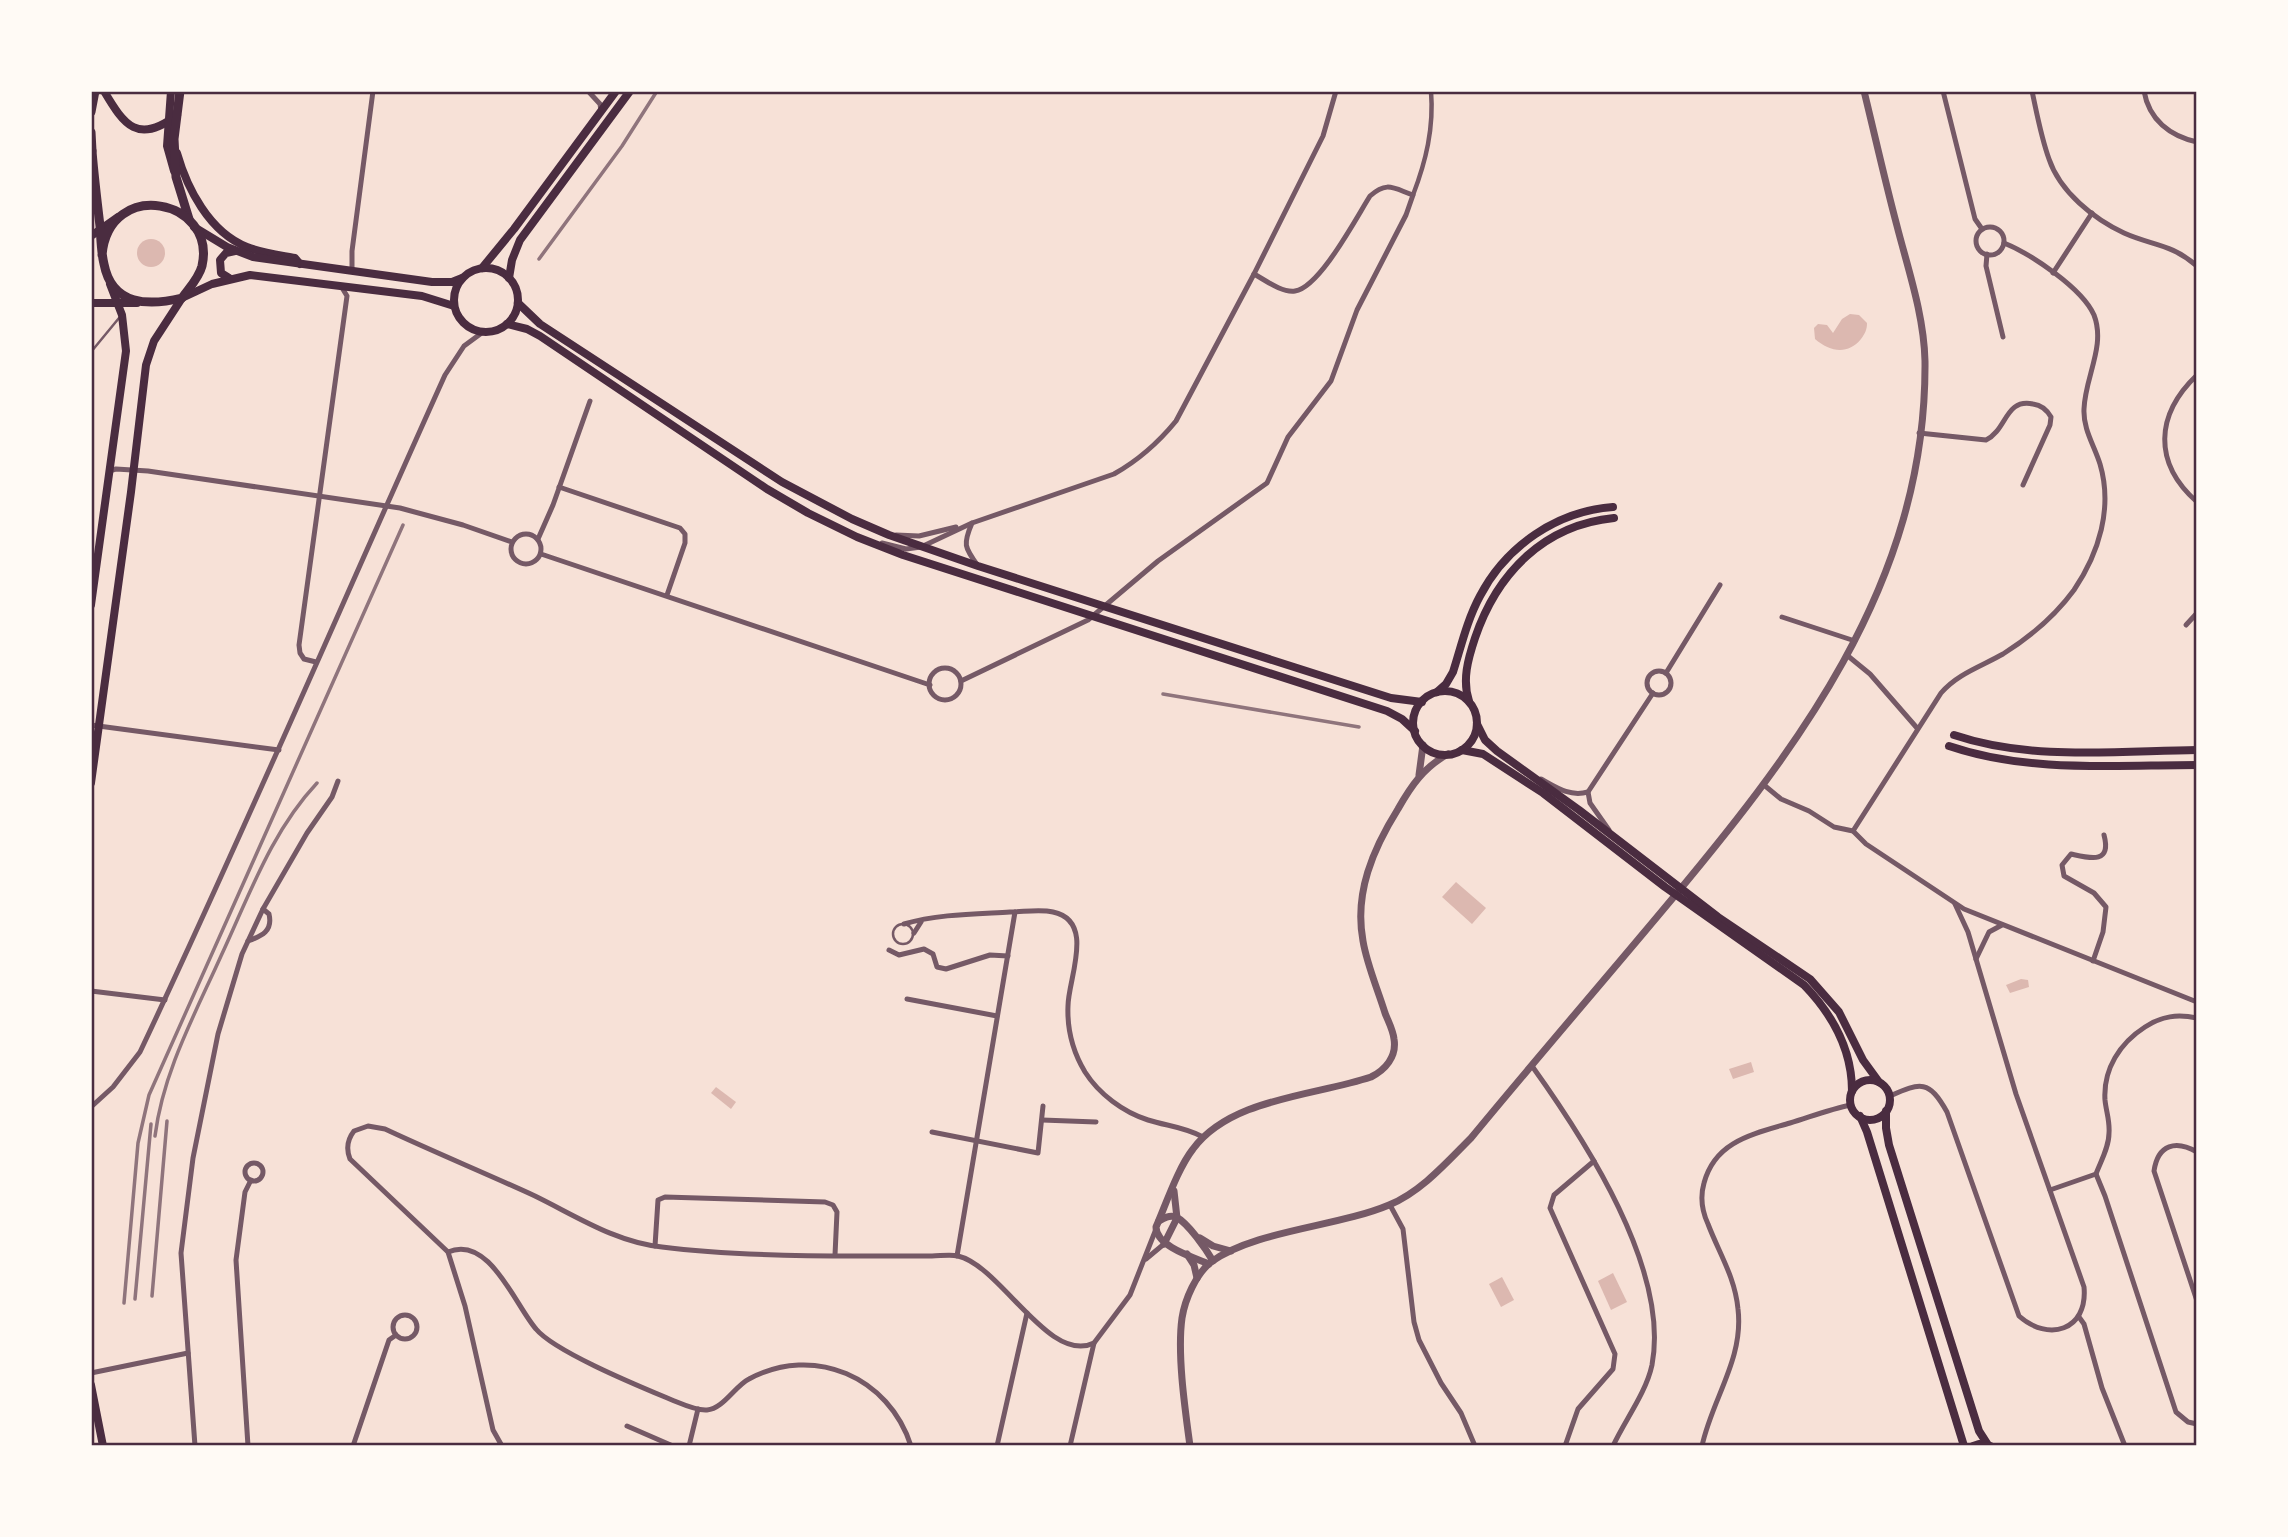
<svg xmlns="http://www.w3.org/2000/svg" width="2288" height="1537" font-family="Manrope,sans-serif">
  <rect width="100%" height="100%" fill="#f7e1d7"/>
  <!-- water -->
  <g fill="#dcb8b0">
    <circle cx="151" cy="253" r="14"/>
    <path d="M1850,314L1859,315L1867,323C1867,330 1865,333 1861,339C1848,355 1830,352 1815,339L1814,328L1818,324L1827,325L1833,333L1842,319Z"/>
    <path d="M1456,882L1486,908L1472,924L1442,897Z"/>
    <path d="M2021,979L2028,980L2029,987L2010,993L2006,985Z"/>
    <path d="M1751,1062L1754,1072L1733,1079L1729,1069Z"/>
    <path d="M716,1087L736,1102L731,1109L711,1093Z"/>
    <path d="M1613,1273L1627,1302L1611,1310L1598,1281Z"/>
    <path d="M1502,1277L1514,1300L1501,1307L1489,1284Z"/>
  </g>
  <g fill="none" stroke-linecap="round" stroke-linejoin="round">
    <!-- service -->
    <g stroke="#755966" stroke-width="2.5">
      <path d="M91,352L119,318"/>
      <circle cx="903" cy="934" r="10"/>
    </g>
    <!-- pedestrian -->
    <path stroke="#755966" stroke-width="4.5" d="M1413,195C1426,161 1434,128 1431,91"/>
    <!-- minor -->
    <g stroke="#755966" stroke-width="5">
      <path d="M588,91L600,104L601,111"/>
      <path d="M1943,91L1975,219L1982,229"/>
      <path d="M2032,91C2037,114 2041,137 2049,159C2060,192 2094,219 2124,233C2153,246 2170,243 2197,266"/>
      <path d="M2144,91C2149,120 2170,136 2197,142"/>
      <circle cx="1990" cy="241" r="14"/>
      <path d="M1987,254L1986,266L2003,337"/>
      <path d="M352,271V251L373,91"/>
      <path d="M2053,273L2092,213"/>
      <path d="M2197,375C2155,415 2153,463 2197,502"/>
      <path d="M1919,433L1986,440C2007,430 2005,398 2033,404C2041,405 2047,410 2051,417L2050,425L2023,485"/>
      <path d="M109,471L116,469L148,471L400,508L463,525L512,542"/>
      <path d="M559,487L680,528L685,534V543L667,595"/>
      <path d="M972,523C963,544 964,547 978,566"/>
      <circle cx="526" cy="549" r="15"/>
      <path d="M896,535L919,536L956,527"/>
      <path d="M538,539L553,505L590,401"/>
      <path d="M882,543L906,549L921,547L972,523L1114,474C1139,460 1158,443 1176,421L1254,274L1323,136L1336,91"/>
      <path d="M541,554L930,685"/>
      <path d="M1782,617L1855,641"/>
      <path d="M2186,625L2197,613"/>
      <path d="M1848,656L1870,674L1917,728"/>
      <path d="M316,662L304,659L300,653L299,645L347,296L341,286"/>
      <circle cx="945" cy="684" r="16"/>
      <circle cx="1659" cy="683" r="12"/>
      <path d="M1666,673L1720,585"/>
      <path d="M961,681L1088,620L1158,561L1267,483L1288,437L1331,381L1357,310L1406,215L1413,195C1393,188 1387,181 1370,196C1356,218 1320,287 1295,291C1282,293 1265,280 1254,274"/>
      <path d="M91,725L279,750"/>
      <path d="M1541,779C1557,788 1570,797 1588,792L1590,803L1609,830"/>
      <path d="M1764,785L1781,799L1809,811L1834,827L1853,831L1866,844L1964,909L2197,1002"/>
      <path d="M1588,792L1653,693"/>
      <path d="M1853,831L1941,693C1957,674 1982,666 2003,654C2030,637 2055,616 2074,590C2099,553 2113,508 2100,464C2094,445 2083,429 2084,409C2085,377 2106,346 2094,315C2082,288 2031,254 2004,243"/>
      <path d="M904,924C938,914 975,914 1010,912C1023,912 1040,909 1053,912C1096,921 1068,979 1068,1006C1067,1030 1073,1052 1085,1072C1099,1094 1123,1112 1148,1120C1167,1126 1185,1127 1203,1137"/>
      <path d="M914,933L921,922"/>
      <path d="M248,941C262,936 273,931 269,914L263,909"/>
      <path d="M889,950L899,955L924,949L933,954L937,967L946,969L990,955L1008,956"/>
      <path d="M1976,959L1989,932L2002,925"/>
      <path d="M2093,961L2103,932L2106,907L2094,893L2064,876L2062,865L2071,854C2089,858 2112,865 2104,835"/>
      <path d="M91,991L165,1000"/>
      <path d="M907,999L997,1016"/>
      <path d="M1532,1066C1585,1140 1670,1270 1652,1365C1646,1393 1625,1420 1613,1446"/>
      <path d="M1890,1096C1921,1082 1929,1080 1947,1112L2019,1316C2048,1342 2088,1331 2084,1287L2016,1094L1968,932L1955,904"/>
      <path d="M91,1107L113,1087L140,1052C246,828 343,601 445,375L464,346L483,332"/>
      <path d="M1042,1120L1096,1122"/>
      <path d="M932,1132L1038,1153L1043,1106"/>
      <path d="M2197,1152C2176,1140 2158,1144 2154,1171L2197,1301"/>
      <circle cx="254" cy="1172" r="9"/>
      <path d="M2096,1174L2105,1196L2176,1412L2188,1422L2197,1424"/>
      <path d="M2050,1190L2096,1174C2101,1161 2109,1147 2109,1133C2110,1121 2106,1111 2105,1100C2103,1069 2120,1043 2145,1027C2162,1016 2177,1014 2197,1018"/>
      <path d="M1390,1205L1403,1229L1414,1322L1419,1340L1441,1383L1461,1413L1475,1446"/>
      <path d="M655,1246L658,1200L665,1197L825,1202L833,1205L837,1212L835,1255"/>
      <path d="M448,1252C489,1234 515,1305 536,1329C555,1352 641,1387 672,1400C682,1404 697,1411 707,1410C723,1409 735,1386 749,1379C814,1344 889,1377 911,1446"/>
      <path d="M957,1256L1015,912"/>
      <path d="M1146,1259L1164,1244"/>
      <circle cx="405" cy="1327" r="12"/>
      <path d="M2079,1317L2084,1324L2102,1388L2125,1446"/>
      <path d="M91,1373L188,1353"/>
      <path d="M627,1426L673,1446"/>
      <path d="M195,1446L181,1253L193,1158L218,1034L242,954L263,909L307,833L332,797L338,781"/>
      <path d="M248,1446L236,1260L245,1192L251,1180"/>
      <path d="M353,1446L389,1340L396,1335"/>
      <path d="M502,1446L493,1430L465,1306L448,1252L350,1159C346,1149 347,1140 354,1131L368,1126L385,1129C434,1152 485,1173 535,1196C576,1216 615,1242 662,1247C723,1255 795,1256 858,1256C882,1256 907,1256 932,1256C940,1256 950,1254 958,1256C1001,1266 1049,1365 1094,1343L1130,1295L1156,1229"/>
      <path d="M689,1446L698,1409"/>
      <path d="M997,1446L1027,1313"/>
      <path d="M1070,1446L1094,1343"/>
      <path d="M1565,1446L1578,1409L1613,1369L1615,1354L1550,1208L1554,1195L1594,1161"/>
      <path d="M1702,1446C1712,1399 1744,1359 1738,1309C1735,1277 1719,1253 1708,1224C1702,1211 1700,1197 1704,1183C1715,1141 1753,1134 1790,1123C1810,1117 1830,1109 1851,1105"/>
    </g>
    <!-- tertiary -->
    <g stroke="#755966" stroke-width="7">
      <path d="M1419,775L1423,745"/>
      <path d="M1174,1191L1177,1218"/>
      <path d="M1159,1221C1164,1218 1169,1215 1176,1217C1188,1223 1206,1249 1213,1261"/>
      <path d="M1200,1238L1213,1246L1231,1251"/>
      <path d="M1164,1244L1177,1218"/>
      <path d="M1187,1254L1194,1265L1197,1278"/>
      <path d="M1209,1264C1192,1257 1156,1246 1156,1227C1166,1204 1178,1168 1193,1149C1231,1098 1314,1096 1371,1077C1385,1070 1397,1057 1394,1039C1393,1030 1388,1021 1385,1013C1378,990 1367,965 1363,941C1354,893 1373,849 1398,809C1411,786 1424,767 1448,754"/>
      <path d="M1190,1446C1185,1409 1177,1354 1182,1318C1185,1299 1196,1274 1211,1262C1256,1230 1337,1227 1389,1205C1421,1192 1447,1162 1471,1138C1532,1064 1595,991 1657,917C1794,754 1927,585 1925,361C1924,315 1908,269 1897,226C1885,181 1875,136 1864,91"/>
    </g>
    <!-- secondary -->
    <g stroke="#4a2c40" stroke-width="8">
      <path d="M104,91C124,125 138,145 177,115"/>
      <path d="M171,91L167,146L174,171"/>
      <path d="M177,153C187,188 209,232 247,247C262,253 279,255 295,258L300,264"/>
      <path d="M194,227L227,247L253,257L432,282H452L462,278"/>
      <path d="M91,236L118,217"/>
      <path d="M482,268L514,229L616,91"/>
      <circle cx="486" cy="300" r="32"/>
      <path d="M229,278L221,273L220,260L226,253L235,251"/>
      <path d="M509,278L512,260L520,240L630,91"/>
      <path d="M91,303H137"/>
      <path d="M518,303L540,324L782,482L852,519L889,535L978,566L1391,698L1422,702"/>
      <path d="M507,324L527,329L540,336L767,489L808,513L857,537L903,555L1387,711L1402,719L1415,731"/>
      <path d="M91,605L126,351L122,315L110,284"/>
      <circle cx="1445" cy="723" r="32"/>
      <path d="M1437,692L1446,684L1453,672C1461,647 1467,620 1480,596C1506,546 1557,511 1613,507"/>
      <path d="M1469,701C1462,680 1468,659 1475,638C1497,573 1544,525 1614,518"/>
      <path d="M1477,724L1485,740L1497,751L1579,810L1718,917L1810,979L1839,1012L1863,1060L1879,1082"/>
      <path d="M1954,735C2031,761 2117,751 2197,750"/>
      <path d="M1949,746C2028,773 2115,765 2197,765"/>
      <path d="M1462,750L1483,754L1543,793L1665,887L1804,985C1832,1014 1852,1050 1852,1091"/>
      <path d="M91,783L131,492L146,365L154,341L182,298L212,284L250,275L422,296L454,306"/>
      <circle cx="1870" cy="1100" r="20"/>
      <path d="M1886,1111V1128L1889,1145L1979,1431L1988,1445"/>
      <path d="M1860,1116L1867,1132L1964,1446"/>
      <path d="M91,1385L103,1446"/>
      <path d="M1973,1446L1979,1444L1990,1446"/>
    </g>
    <!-- primary -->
    <g stroke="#4a2c40" stroke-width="9">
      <path d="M180,91L174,139L176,177L189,219"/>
      <path d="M91,112L95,91"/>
      <path d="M91,132L92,151"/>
      <path d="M91,147L92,151C94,176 97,201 100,226C101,239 101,252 104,264C112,306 149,306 182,298C189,288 199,278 202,266C217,199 109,177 102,255"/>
    </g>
    <!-- rail -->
    <g stroke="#8f747c" stroke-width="3.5">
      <path d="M539,259L622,146L657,91"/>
      <path d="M1163,694L1359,727"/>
      <path d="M155,1136C163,1072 195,1014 221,956C249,896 271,832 317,783"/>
      <path d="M152,1296L167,1121"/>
      <path d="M135,1299L151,1124"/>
      <path d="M124,1303L138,1143L149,1095L403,525"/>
    </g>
  </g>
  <!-- border -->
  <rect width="2288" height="1537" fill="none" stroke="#fffaf5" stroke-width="186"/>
  <rect x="93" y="93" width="2102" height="1351" fill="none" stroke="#4a2c40" stroke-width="2.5"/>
</svg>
